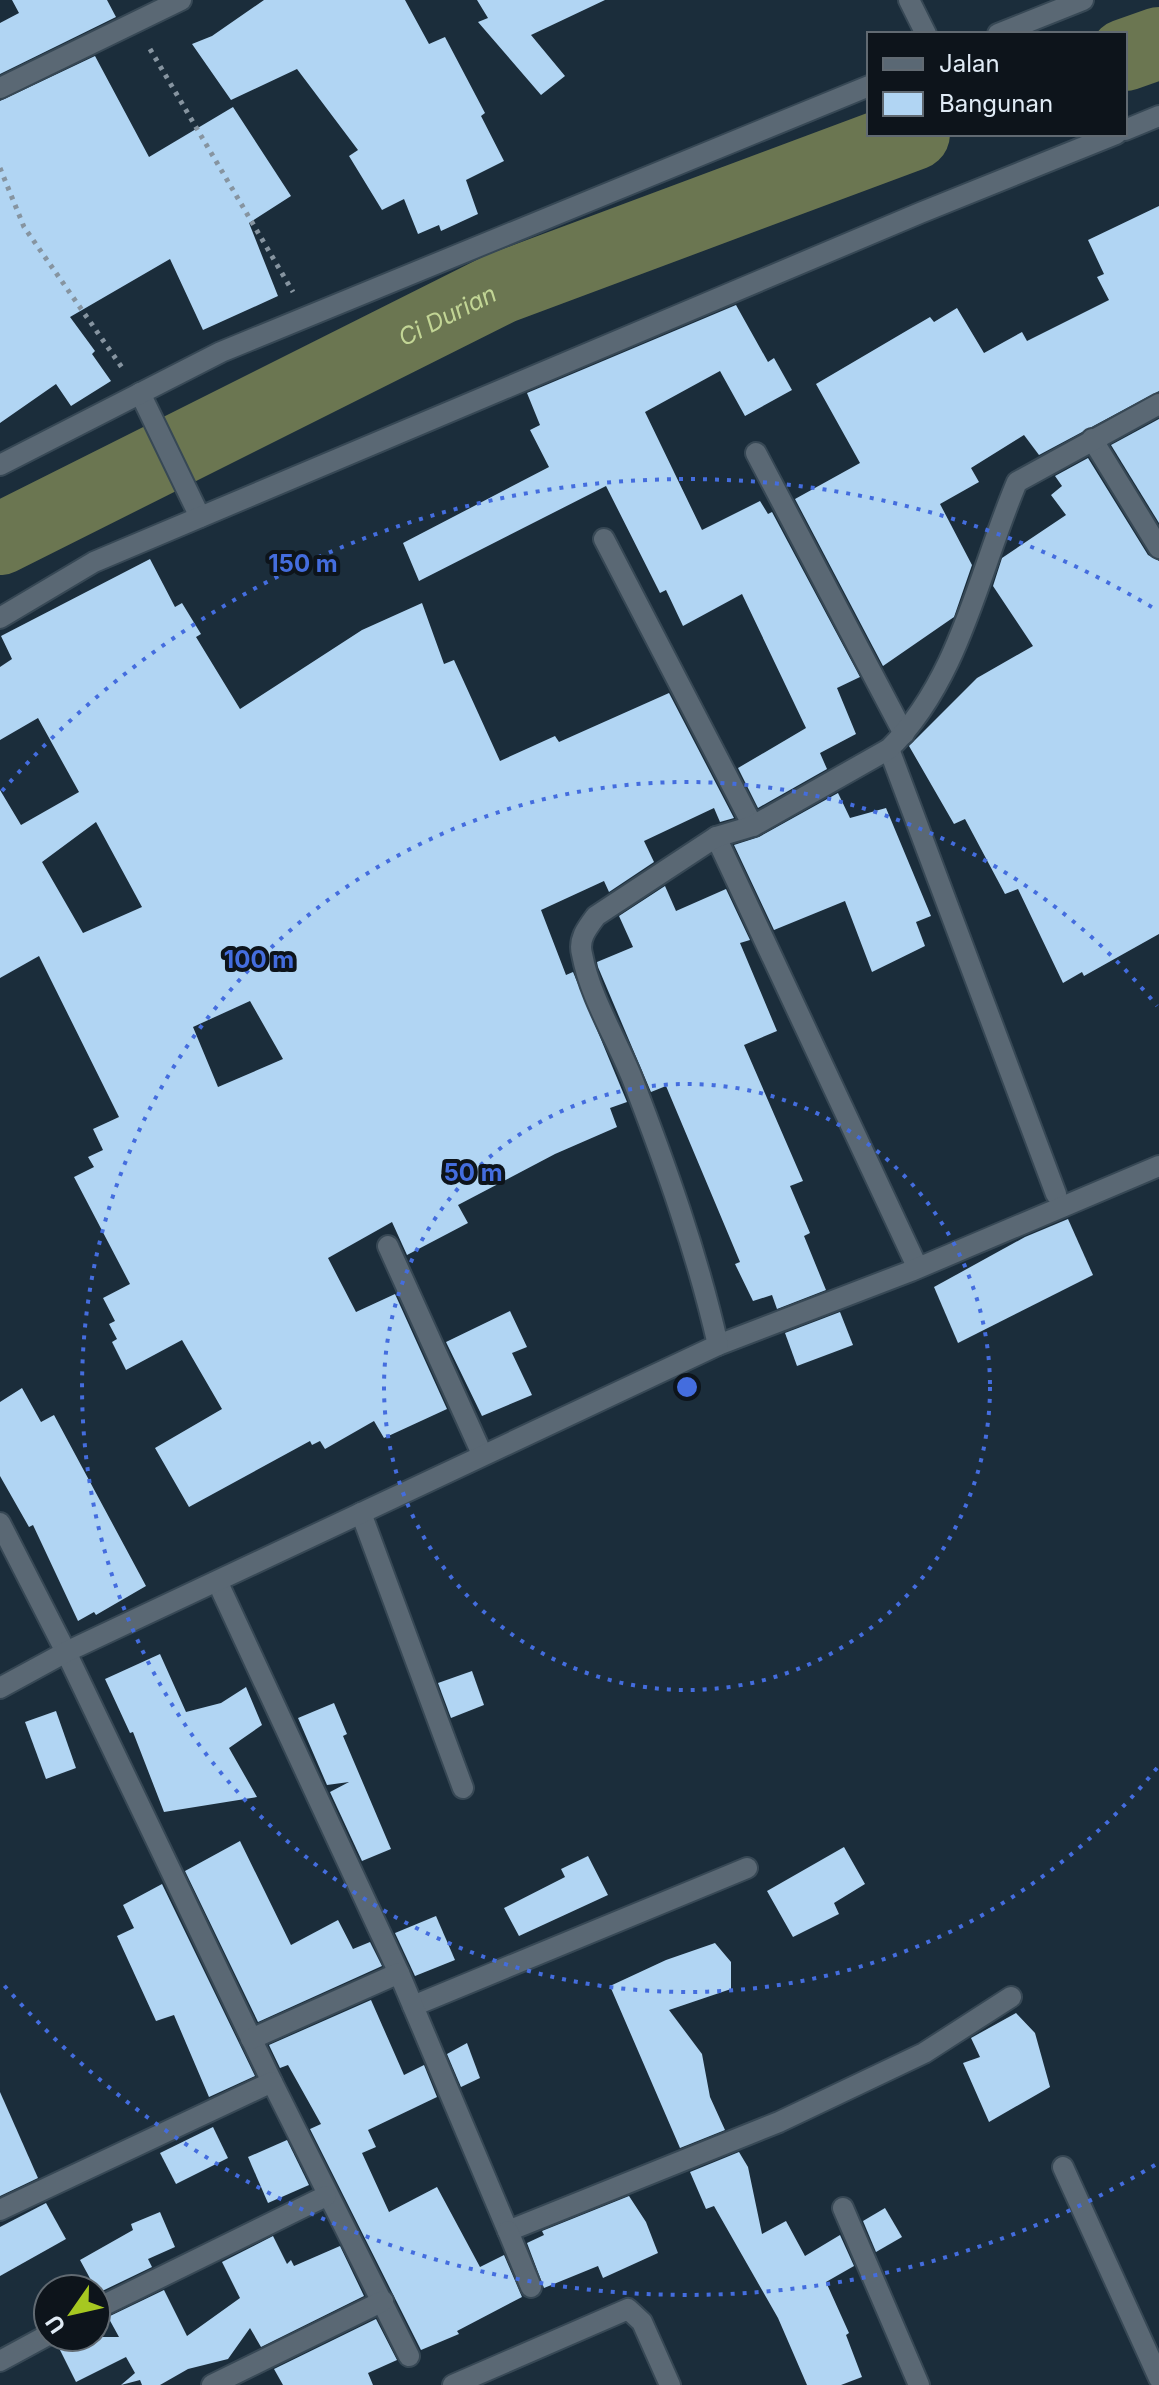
<svg xmlns="http://www.w3.org/2000/svg" width="1159" height="2385" font-family="Inter,sans-serif">
  <rect width="100%" height="100%" fill="#1b2d3b"/>
  <g fill="none" stroke-linecap="round" stroke-linejoin="round">
    <!-- river -->
    <g stroke="#6b7651" stroke-width="72">
      <path d="M1125,55L1159,43"/>
      <path id="s1" d="M0,539L501,288L914,134"/>
    </g>
  </g>
  <!-- building -->
  <g fill="#b1d5f3" fill-rule="evenodd">
    <path d="M12,0H107L116,17L0,74V23L19,13Z"/>
    <path d="M264,0H405L429,44L445,37L485,113L481,116L504,161L466,180L478,214L441,231L439,225L418,234L404,199L382,210L349,156L358,150L297,69L231,100L192,44L212,36Z"/>
    <path d="M477,0H605L531,35L565,76L541,95L478,22L488,18Z"/>
    <path d="M95,56L149,157L233,107L291,196L249,223L278,296L203,330L170,259L70,317L95,351L92,354L111,381L71,406L56,384L0,423V101Z"/>
    <path d="M1159,206V391L1039,455L1024,435L971,468L979,482L940,504L972,565L954,617L883,666L795,499L860,463L816,384L930,317L934,322L957,308L984,353L1022,332L1027,341L1109,300L1097,277L1104,274L1088,240Z"/>
    <path d="M736,305L768,362L774,358L792,390L745,416L720,371L645,412L702,530L760,501L768,514L772,512L860,677L837,688L856,734L820,753L827,769L758,808L738,768L806,728L742,594L683,626L666,590L660,593L606,486L419,581L403,543L549,467L530,430L540,425L527,393Z"/>
    <path d="M1159,419V523L1111,445Z"/>
    <path d="M1088,458L1148,555L1159,561V934L1084,976L1082,972L1063,983L1018,889L1005,894L965,819L954,824L909,746L977,678L1033,646L993,586L1002,558L1066,515L1051,495L1062,486L1055,476Z"/>
    <path d="M150,559L175,607L182,603L201,634L196,637L240,709L362,630L422,603L444,664L454,660L500,761L555,736L559,742L669,693L734,818L720,822L714,808L644,841L654,862L609,892L604,881L541,910L566,975L573,972L627,1102L610,1108L617,1127L555,1154L458,1205L468,1223L407,1255L392,1222L328,1258L356,1312L395,1294L447,1409L384,1438L374,1421L325,1449L320,1441L312,1445L310,1441L189,1507L155,1448L222,1409L182,1340L126,1370L112,1342L117,1339L109,1324L115,1321L103,1298L130,1284L74,1177L94,1167L88,1157L103,1150L93,1129L119,1117L39,956L0,978V790L21,825L79,792L38,718L0,740V667L12,659L1,636ZM96,822L142,907L83,933L42,862ZM250,1001L283,1059L218,1087L193,1027Z"/>
    <path d="M838,793L850,818L886,808L931,916L916,922L925,946L872,972L845,901L774,930L734,845L759,837Z"/>
    <path d="M665,886L676,911L726,889L750,940L740,943L777,1031L744,1045L803,1181L790,1186L810,1233L804,1236L826,1290L777,1309L772,1295L753,1301L735,1264L740,1262L666,1086L651,1092L598,967L597,962L633,947L619,916Z"/>
    <path d="M1068,1219L1093,1275L958,1343L934,1287L1025,1237Z"/>
    <path d="M510,1311L527,1347L512,1353L532,1395L482,1416L446,1342Z"/>
    <path d="M840,1312L853,1345L797,1366L785,1333Z"/>
    <path d="M22,1388L41,1422L54,1415L146,1586L96,1615L94,1612L78,1621L33,1525L29,1527L0,1476V1402Z"/>
    <path d="M160,1654L186,1712L221,1703L246,1687L262,1725L229,1748L257,1797L164,1812L133,1732L130,1733L105,1679Z"/>
    <path d="M472,1671L484,1705L451,1718L438,1683Z"/>
    <path d="M334,1703L347,1734L343,1736L391,1849L362,1861L330,1792L349,1782L327,1785L298,1718Z"/>
    <path d="M56,1711L76,1768L46,1779L25,1722Z"/>
    <path d="M240,1841L291,1945L338,1920L353,1949L370,1942L382,1966L258,2022L185,1871Z"/>
    <path d="M844,1847L865,1884L834,1903L839,1914L793,1937L767,1891Z"/>
    <path d="M588,1856L608,1895L519,1936L504,1908L565,1877L561,1869Z"/>
    <path d="M162,1884L255,2076L209,2097L174,2015L156,2021L117,1936L134,1928L123,1905Z"/>
    <path d="M436,1916L455,1960L415,1976L395,1933Z"/>
    <path d="M715,1943L731,1962V1989L669,2010L702,2054L710,2097L725,2130L680,2148L610,1986L666,1960Z"/>
    <path d="M371,2000L404,2075L424,2065L437,2097L368,2130L376,2147L362,2153L389,2212L437,2187L480,2267L504,2255L522,2297L457,2331L459,2334L421,2350L310,2129L321,2124L288,2065L280,2068L269,2045Z"/>
    <path d="M1016,2013L1035,2033L1050,2087L989,2122L963,2063L980,2057L971,2038Z"/>
    <path d="M467,2043L480,2078L461,2087L447,2054Z"/>
    <path d="M0,2092L38,2178L0,2196Z"/>
    <path d="M213,2127L228,2158L176,2184L160,2153Z"/>
    <path d="M287,2140L309,2185L268,2203L248,2157Z"/>
    <path d="M739,2152L748,2167L762,2234L786,2221L805,2256L840,2235L854,2266L826,2282L849,2333L846,2335L862,2377L841,2385H807L778,2318L714,2206L706,2209L690,2172Z"/>
    <path d="M629,2196L646,2222L658,2253L603,2278L598,2266L544,2288L527,2243L544,2235L542,2231Z"/>
    <path d="M46,2203L66,2239L0,2276V2227Z"/>
    <path d="M885,2208L902,2237L876,2252L863,2221Z"/>
    <path d="M160,2212L175,2247L148,2259L152,2267L98,2293L80,2260L133,2230L131,2224Z"/>
    <path d="M273,2236L287,2264L291,2260L294,2266L340,2246L364,2296L261,2347L250,2328L228,2359L188,2369L160,2385H142L140,2380L121,2385L135,2373L126,2357L76,2382L57,2344L61,2337H119L108,2317L164,2290L187,2336L240,2298L222,2262Z"/>
    <path d="M376,2319L397,2360L368,2373L373,2385H283L274,2369Z"/>
  </g>
  <g fill="none" stroke-linecap="round" stroke-linejoin="round">
    <defs>
      <g id="minor">
        <path d="M909,0L926,34"/>
        <path d="M998,34L1083,0"/>
        <path d="M0,88L181,0"/>
        <path d="M1125,130L1159,116"/>
        <path d="M140,393L200,517"/>
        <path d="M1092,439L1159,548"/>
        <path d="M756,453L904,734"/>
        <path d="M0,465L221,352L869,86"/>
        <path d="M604,539L753,826"/>
        <path d="M0,618L94,562L920,213L1116,134"/>
        <path d="M889,749L1056,1194"/>
        <path d="M716,837L914,1260"/>
        <path d="M388,1246L482,1454"/>
        <path d="M718,1345L911,1271L1159,1166"/>
        <path d="M361,1513L463,1788"/>
        <path d="M0,1523L66,1652L272,2082"/>
        <path d="M218,1583L399,1973"/>
        <path d="M0,1688L66,1652L718,1345C697,1253 666,1166 632,1078C616,1038 590,997 582,954C578,939 587,928 596,916L716,837L753,826L889,749C960,679 979,571 1017,482L1159,404"/>
        <path d="M413,2006L747,1868"/>
        <path d="M251,2039L399,1973L508,2231L779,2122L924,2053L1011,1997"/>
        <path d="M1063,2167L1159,2378"/>
        <path d="M843,2208L919,2385"/>
        <path d="M0,2210L272,2082L409,2356"/>
        <path d="M508,2231L531,2287"/>
        <path d="M96,2309L326,2196"/>
        <path d="M0,2361L48,2335"/>
        <path d="M212,2385L383,2301"/>
        <path d="M453,2385L628,2309L642,2322L670,2385"/>
      </g>
    </defs>
    <!-- minor casing -->
    <use href="#minor" stroke="#374855" stroke-width="24"/>
    <!-- path -->
    <g stroke="#8694a0" stroke-width="5" stroke-dasharray="4 6" stroke-linecap="butt">
      <path d="M150,49L293,292"/>
      <path d="M0,168L24,227L123,369"/>
    </g>
    <!-- minor -->
    <use href="#minor" stroke="#5a6874" stroke-width="20"/>
  </g>
  <!-- distance rings -->
  <g fill="none" stroke="#446dde" stroke-width="4" stroke-dasharray="4 8">
    <circle cx="687" cy="1387" r="303"/>
    <path d="M1157 1768A605 605 0 1 1 1157 1006"/>
    <path d="M1155 2165A908 908 0 0 1 2 1983M2 791A908 908 0 0 1 1155 609"/>
  </g>
  <g text-anchor="middle" dominant-baseline="central" stroke-width="8" stroke-linejoin="round" paint-order="stroke">
    <!-- water labels -->
    <g font-size="24" font-style="italic" fill="#c2d595" stroke="#0d141b">
      <text stroke="none"><textPath href="#s1" startOffset="500">Ci Durian</textPath></text>
    </g>
  </g>
  <circle cx="687" cy="1387" r="12" fill="#446dde" stroke="#0d141b" stroke-width="4"/>
  <g font-size="24" text-anchor="middle" font-weight="bold" fill="#446dde" stroke="#0d141b" stroke-width="8" stroke-linejoin="round" paint-order="stroke">
    <text x="303" y="572">150 m</text>
    <text x="259" y="968">100 m</text>
    <text x="473" y="1181">50 m</text>
  </g>
  <!-- legend -->
  <rect x="867" y="32" width="260" height="104" fill="#0d141b" stroke="#616a72" stroke-width="2"/>
  <rect x="883" y="58" width="40" height="12" fill="#5a6874" stroke="#616a72" stroke-width="2"/>
  <text x="939" y="72" font-size="24" fill="#e0ebf5">Jalan</text>
  <rect x="883" y="92" width="40" height="24" fill="#b1d5f3" stroke="#616a72" stroke-width="2"/>
  <text x="939" y="112" font-size="24" fill="#e0ebf5">Bangunan</text>
  <!-- north arrow -->
  <g transform="translate(72 2313) rotate(236)"><circle r="38" fill="#0d141b" stroke="#616a72" stroke-width="2"/>
  <path d="M0-6L14 30L0 20L-14 30Z" fill="#a6c821"/>
  <text y="-12" font-size="22" font-weight="bold" text-anchor="middle" fill="#e0ebf5">U</text>
  </g>
</svg>
